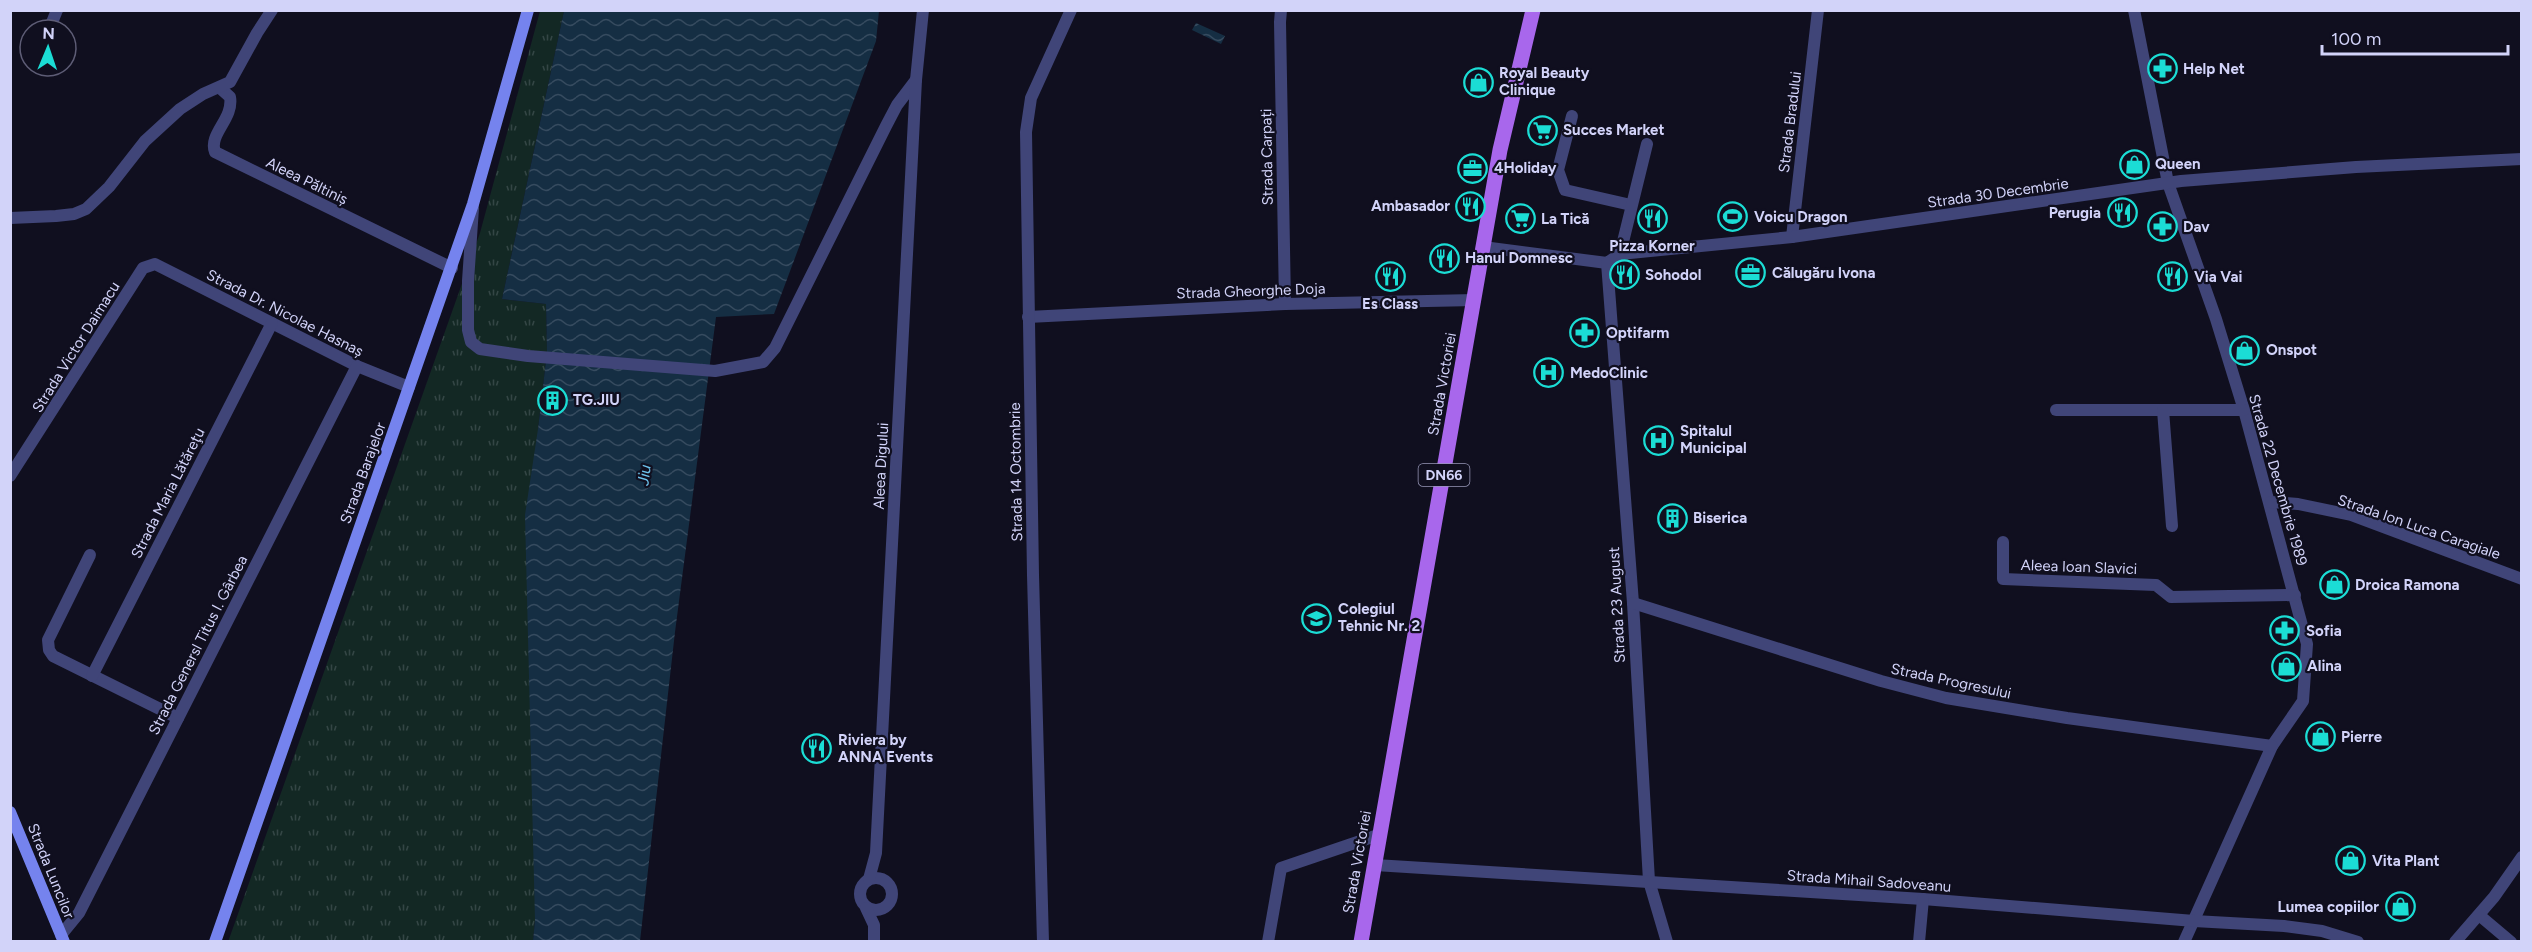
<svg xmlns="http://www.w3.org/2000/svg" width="2532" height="952" font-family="Figtree,sans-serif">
  <defs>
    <pattern id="grass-tufts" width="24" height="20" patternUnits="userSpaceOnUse" patternTransform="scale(1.5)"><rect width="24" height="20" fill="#132824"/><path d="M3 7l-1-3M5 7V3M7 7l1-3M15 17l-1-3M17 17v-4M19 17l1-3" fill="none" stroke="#344645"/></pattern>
    <pattern id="water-waves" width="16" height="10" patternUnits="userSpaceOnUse" patternTransform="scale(1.5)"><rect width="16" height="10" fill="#152e43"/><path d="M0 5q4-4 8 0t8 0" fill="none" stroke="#364b5f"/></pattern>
  </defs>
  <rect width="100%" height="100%" fill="#100f1f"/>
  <!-- grass -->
  <path fill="url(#grass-tufts)" d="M540,11H564L502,299L546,304L547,352L538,429L535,920L533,941L228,942L480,233Z"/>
  <!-- water -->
  <g fill="url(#water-waves)">
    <path d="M564,11H879L876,41L774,314L716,317L675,632L640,941H533L535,920L525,515L538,429L547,352L546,304L502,299Z"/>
    <path d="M1196,23L1225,36L1221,44L1192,30Z"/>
  </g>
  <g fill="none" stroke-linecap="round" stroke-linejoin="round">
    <!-- minor -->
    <g stroke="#404578" stroke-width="12">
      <path d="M1281,10L1280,22L1285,304"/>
      <path d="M2134,10L2168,183L2216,319L2244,410L2307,644L2303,701L2272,746L2184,942"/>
      <path d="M49,30L57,10"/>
      <path d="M220,88L230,97C234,119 208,134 215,152L452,268"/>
      <path d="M1572,116L1558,170L1565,190L1631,205"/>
      <path d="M473,208L468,281V330L471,342L480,349L528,356L715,371L763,362L775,348L886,126L897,105L916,80"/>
      <path d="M10,218L56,216L74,214L86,209L109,187L145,141L180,109L203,94L230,82L257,33L272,10"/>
      <path d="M1792,237L1818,10"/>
      <path d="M1483,247L1607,263L1620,254L1792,237L2181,181L2356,167L2522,159"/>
      <path d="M1620,254L1647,144"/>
      <path d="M1607,263L1633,603L1649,881L1667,942"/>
      <path d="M1028,317L1285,304L1475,300"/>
      <path d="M2056,410H2163"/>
      <path d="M10,476L143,268L155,264L357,366L409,387"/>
      <path d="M2271,502L2298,504L2351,515L2522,579"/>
      <path d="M2172,526L2163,410H2244"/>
      <path d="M2003,542V579L2156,585L2171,597L2295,595"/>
      <path d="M90,555L48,640L49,650L53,656L178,718"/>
      <path d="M1633,603L1881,681L1946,698L2067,718L2272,746"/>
      <path d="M92,676L272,323"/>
      <path d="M1375,865L1923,899L2194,921L2284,926L2322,931L2358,942"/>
      <circle cx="876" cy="894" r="16"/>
      <path d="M869,879L876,853L916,80L923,10"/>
      <path d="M866,908L874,925V942"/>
      <path d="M2479,915L2511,942"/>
      <path d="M61,935L79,913L357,366"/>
      <path d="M1268,942L1281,868L1381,834"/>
      <path d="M1919,942L1923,899"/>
      <path d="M2455,942L2494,897L2522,857"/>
    </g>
    <!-- tertiary -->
    <path stroke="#404578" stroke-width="12" d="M1043,942L1033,575L1026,132L1031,98L1071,10"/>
    <!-- secondary -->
    <g stroke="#7583ee" stroke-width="12">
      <path d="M10,812L64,942"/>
      <path d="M215,942L473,204L528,10"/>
    </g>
    <!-- primary -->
    <path stroke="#a867ec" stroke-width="15" d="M1361,942L1500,150L1533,10"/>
  </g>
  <!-- icons -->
  <defs>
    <symbol id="pharmacy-ring" viewBox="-11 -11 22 22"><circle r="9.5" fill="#100f1f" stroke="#1bddd5" stroke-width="1.5"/><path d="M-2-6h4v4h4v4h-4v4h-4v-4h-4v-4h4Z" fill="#1bddd5"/></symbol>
    <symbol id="shop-ring" viewBox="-11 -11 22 22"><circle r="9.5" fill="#100f1f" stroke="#1bddd5" stroke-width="1.5"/><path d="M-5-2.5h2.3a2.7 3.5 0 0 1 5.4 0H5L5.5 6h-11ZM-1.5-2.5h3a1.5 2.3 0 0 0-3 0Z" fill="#1bddd5"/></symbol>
    <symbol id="supermarket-ring" viewBox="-11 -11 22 22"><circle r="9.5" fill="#100f1f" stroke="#1bddd5" stroke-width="1.5"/><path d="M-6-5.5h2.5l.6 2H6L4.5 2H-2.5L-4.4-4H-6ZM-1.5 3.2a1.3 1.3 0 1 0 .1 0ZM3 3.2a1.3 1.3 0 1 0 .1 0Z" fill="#1bddd5"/></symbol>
    <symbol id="office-ring" viewBox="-11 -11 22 22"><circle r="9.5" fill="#100f1f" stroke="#1bddd5" stroke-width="1.5"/><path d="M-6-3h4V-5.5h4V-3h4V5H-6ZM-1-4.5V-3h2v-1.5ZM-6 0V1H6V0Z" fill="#1bddd5"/></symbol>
    <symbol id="restaurant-ring" viewBox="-11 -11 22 22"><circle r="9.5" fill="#100f1f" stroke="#1bddd5" stroke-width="1.5"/><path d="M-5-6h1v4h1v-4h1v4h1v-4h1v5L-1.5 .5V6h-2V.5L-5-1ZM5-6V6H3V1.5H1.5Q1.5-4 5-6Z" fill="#1bddd5"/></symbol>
    <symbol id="stadium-ring" viewBox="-11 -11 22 22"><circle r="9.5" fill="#100f1f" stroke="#1bddd5" stroke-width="1.5"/><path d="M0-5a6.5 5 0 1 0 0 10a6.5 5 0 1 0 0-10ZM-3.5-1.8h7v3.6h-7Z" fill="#1bddd5"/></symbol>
    <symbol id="hospital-ring" viewBox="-11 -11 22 22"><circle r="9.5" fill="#100f1f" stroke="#1bddd5" stroke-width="1.5"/><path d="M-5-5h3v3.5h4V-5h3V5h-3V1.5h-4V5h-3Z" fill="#1bddd5"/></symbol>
    <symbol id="building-ring" viewBox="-11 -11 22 22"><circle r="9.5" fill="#100f1f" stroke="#1bddd5" stroke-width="1.5"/><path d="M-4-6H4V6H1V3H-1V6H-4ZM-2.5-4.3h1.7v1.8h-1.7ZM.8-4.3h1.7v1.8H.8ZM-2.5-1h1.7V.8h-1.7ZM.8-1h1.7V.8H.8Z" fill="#1bddd5"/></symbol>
    <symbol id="school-ring" viewBox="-11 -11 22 22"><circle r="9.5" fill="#100f1f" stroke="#1bddd5" stroke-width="1.5"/><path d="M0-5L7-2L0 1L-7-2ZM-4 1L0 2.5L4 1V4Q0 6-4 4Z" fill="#1bddd5"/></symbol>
  </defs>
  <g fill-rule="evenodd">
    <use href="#pharmacy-ring" x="2146" y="52" width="33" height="33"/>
    <use href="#shop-ring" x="1462" y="66" width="33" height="33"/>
    <use href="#supermarket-ring" x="1526" y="114" width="33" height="33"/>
    <use href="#shop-ring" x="2118" y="148" width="33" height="33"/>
    <use href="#office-ring" x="1456" y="152" width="33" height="33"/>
    <use href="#restaurant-ring" x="1454" y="190" width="33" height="33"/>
    <use href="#restaurant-ring" x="2106" y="196" width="33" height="33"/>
    <use href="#stadium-ring" x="1716" y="200" width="33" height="33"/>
    <use href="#supermarket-ring" x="1504" y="202" width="33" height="33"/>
    <use href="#restaurant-ring" x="1636" y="202" width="33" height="33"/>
    <use href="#pharmacy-ring" x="2146" y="210" width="33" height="33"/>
    <use href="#restaurant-ring" x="1428" y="242" width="33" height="33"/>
    <use href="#office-ring" x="1734" y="256" width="33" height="33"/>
    <use href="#restaurant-ring" x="1608" y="258" width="33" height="33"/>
    <use href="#restaurant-ring" x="1374" y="260" width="33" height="33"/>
    <use href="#restaurant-ring" x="2156" y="260" width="33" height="33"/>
    <use href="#pharmacy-ring" x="1568" y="316" width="33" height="33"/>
    <use href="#shop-ring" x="2228" y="334" width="33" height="33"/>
    <use href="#hospital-ring" x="1532" y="356" width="33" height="33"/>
    <use href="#building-ring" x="536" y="384" width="33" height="33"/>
    <use href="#hospital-ring" x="1642" y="424" width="33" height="33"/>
    <use href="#building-ring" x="1656" y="502" width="33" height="33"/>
    <use href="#shop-ring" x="2318" y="568" width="33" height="33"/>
    <use href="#school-ring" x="1300" y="602" width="33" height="33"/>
    <use href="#pharmacy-ring" x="2268" y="614" width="33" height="33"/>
    <use href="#shop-ring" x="2270" y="650" width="33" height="33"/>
    <use href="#shop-ring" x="2304" y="720" width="33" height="33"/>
    <use href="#restaurant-ring" x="800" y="732" width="33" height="33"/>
    <use href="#shop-ring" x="2334" y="844" width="33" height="33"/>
    <use href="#shop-ring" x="2384" y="890" width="33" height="33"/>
  </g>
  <g text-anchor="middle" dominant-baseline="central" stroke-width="4.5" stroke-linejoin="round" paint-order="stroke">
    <!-- shield labels -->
    <rect fill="#100f1f" stroke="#9898b8" stroke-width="1.5" x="1418.5" y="464" width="51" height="22" rx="4.5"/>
    <g font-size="14" font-weight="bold" fill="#d2d3f9">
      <text x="1444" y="475">DN66</text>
    </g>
    <!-- poi labels -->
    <g font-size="15" font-weight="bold" fill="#d2d3f9" stroke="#100f1f" text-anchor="start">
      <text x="2183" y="69">Help Net</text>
      <text x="1499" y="73">Royal Beauty<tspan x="1499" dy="17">Clinique</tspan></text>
      <text x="1563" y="130">Succes Market</text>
      <text x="2155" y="164">Queen</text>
      <text x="1494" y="168">4Holiday</text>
      <text x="1450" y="206" text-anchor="end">Ambasador</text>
      <text x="2101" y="213" text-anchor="end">Perugia</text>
      <text x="1754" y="217">Voicu Dragon</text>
      <text x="1541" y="219">La Tică</text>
      <text x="2183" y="227">Dav</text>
      <text x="1652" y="246" text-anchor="middle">Pizza Korner</text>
      <text x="1465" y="258">Hanul Domnesc</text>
      <text x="1772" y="273">Călugăru Ivona</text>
      <text x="1645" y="275">Sohodol</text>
      <text x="2194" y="277">Via Vai</text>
      <text x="1390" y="304" text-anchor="middle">Es Class</text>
      <text x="1606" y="333">Optifarm</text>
      <text x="2266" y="350">Onspot</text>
      <text x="1570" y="373">MedoClinic</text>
      <text x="573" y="400">TG.JIU</text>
      <text x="1680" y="431">Spitalul<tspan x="1680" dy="17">Municipal</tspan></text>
      <text x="1693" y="518">Biserica</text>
      <text x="2355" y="585">Droica Ramona</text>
      <text x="1338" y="609">Colegiul<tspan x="1338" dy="17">Tehnic Nr. 2</tspan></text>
      <text x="2306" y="631">Sofia</text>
      <text x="2307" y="666">Alina</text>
      <text x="2341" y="737">Pierre</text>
      <text x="838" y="740">Riviera by<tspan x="838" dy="17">ANNA Events</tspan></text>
      <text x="2372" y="861">Vita Plant</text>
      <text x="2379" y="907" text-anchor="end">Lumea copiilor</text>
    </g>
    <!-- street labels -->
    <g font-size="15" fill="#d2d3f9" stroke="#100f1f">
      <text transform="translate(1790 122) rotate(-83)">Strada Bradului</text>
      <text transform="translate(1267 157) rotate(-91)">Strada Carpați</text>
      <text transform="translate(307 181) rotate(26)">Aleea Păltiniș</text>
      <text transform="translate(1998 193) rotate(-8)">Strada 30 Decembrie</text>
      <text transform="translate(1251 291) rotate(-2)">Strada Gheorghe Doja</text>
      <text transform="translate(285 313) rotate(27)">Strada Dr. Nicolae Hasnaș</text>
      <text transform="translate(76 347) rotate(-58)">Strada Victor Daimacu</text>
      <text transform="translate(1442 384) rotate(-80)">Strada Victoriei</text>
      <text transform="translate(881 466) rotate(-87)">Aleea Digului</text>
      <text transform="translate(1016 472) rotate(-91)">Strada 14 Octombrie</text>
      <text transform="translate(363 473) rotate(-70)">Strada Barajelor</text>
      <text transform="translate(2278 480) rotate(74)">Strada 22 Decembrie 1989</text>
      <text transform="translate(168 493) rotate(-63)">Strada Maria Lătăreţu</text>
      <text transform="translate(2419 527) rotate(19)">Strada Ion Luca Caragiale</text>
      <text transform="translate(2079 567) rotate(2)">Aleea Ioan Slavici</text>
      <text transform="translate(1617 605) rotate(-93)">Strada 23 August</text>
      <text transform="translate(198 645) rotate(-63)">Strada Genersl Titus I. Gârbea</text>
      <text transform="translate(1951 681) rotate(12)">Strada Progresului</text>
      <text transform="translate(1357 862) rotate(-80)">Strada Victoriei</text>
      <text transform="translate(51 871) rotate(68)">Strada Luncilor</text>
      <text transform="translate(1869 881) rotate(4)">Strada Mihail Sadoveanu</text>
    </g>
    <!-- water labels -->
    <g font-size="16" font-style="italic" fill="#6dc3ed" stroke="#100f1f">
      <text transform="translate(644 475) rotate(-83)">Jiu</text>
    </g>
  </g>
  <!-- border -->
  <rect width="2532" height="952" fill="none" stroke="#d2d3f9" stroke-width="24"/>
  <!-- north arrow -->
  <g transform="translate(48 48) rotate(2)"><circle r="28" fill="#100f1f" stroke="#5e5d76" stroke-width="1.5"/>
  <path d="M0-4.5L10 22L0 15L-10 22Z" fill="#1bddd5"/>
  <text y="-9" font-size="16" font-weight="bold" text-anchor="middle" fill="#d2d3f9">N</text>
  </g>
  <!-- scale -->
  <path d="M2322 45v9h186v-9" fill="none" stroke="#d2d3f9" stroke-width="3"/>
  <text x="2331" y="45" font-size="18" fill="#d2d3f9" stroke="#100f1f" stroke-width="4.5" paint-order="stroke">100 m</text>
</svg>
